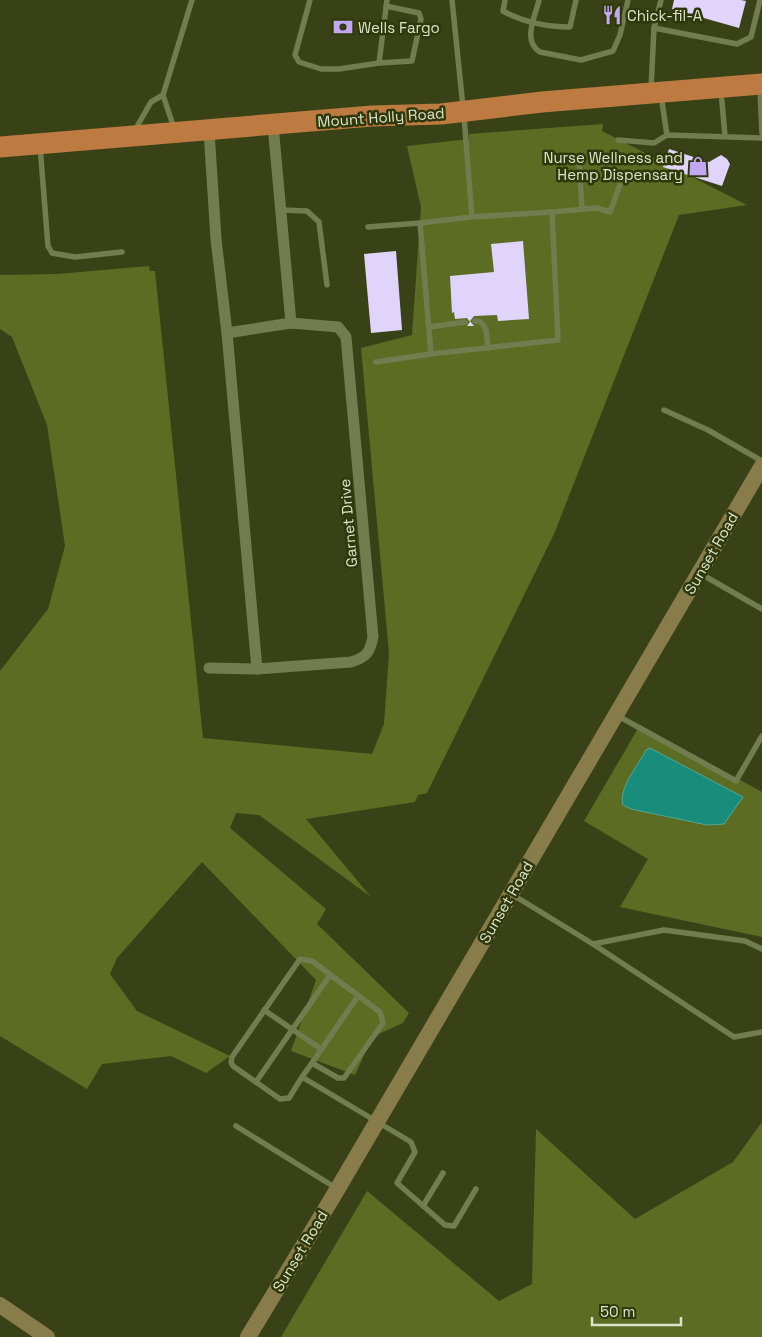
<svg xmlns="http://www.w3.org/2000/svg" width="762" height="1337" font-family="'Space Grotesk',sans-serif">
  <rect width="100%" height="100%" fill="#394216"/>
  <!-- green -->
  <g fill="#5d6c23">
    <path d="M603,124L602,131L747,205L679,215L554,534L427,793L418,795L415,802L306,819L371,897L259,815L236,813L230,828L326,909L317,924L409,1013L403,1023L372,1037L355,1075L291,1051L316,980L202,862L117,958L110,974L137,1011L230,1056L206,1073L171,1056L102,1064L87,1089L0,1036V671L48,609L65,546L47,425L12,337L0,329V275L57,274L149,266L150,271H155L203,738L372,754L384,724L389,653L361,348L412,335L421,207L407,146L469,139V134Z"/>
    <path d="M640,725L762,792V937L620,907L648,859L584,821Z"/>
    <path d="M762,1122V1337H281L367,1191L499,1301L532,1284L536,1129L635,1219L733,1162Z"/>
  </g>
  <!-- water -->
  <path fill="#188d7c" stroke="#53a794" d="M650,748L743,797L724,824L707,825L631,809L623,805C618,788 639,764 646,750Z"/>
  <!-- building -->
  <g fill="#e1d4fb">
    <path d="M674,0H741L746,1L739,28L672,9Z"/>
    <path d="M669,149L709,162L721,155L727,159L730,164L722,186L663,167Z"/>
    <path d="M523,241L529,319L498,321L497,315L474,316L470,321L474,326H467L470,322L467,318L455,319L454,312L452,313L450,276L494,272L491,244Z"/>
    <path d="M396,251L402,330L371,333L364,254Z"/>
  </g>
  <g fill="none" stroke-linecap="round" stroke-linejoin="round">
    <!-- lane -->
    <g stroke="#717d4f" stroke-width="5.5">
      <path d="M310,0L295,55L299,62L321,69H339L379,63L412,61L421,19L419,13L386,6"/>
      <path d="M452,0L463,107"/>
      <path d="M505,0L503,11C522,22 548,27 570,27L576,0"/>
      <path d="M539,0C535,17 522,41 540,52L581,60L613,51L620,35L628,0"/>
      <path d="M654,28L737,44L751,37L760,0"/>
      <path d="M379,63L387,0"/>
      <path d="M651,89L654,28L661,0"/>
      <path d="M760,89L762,133"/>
      <path d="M721,91L725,136"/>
      <path d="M163,95L174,128"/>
      <path d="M661,95L667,135"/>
      <path d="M464,116L472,217L552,212L558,340L431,354L420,223L472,217"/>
      <path d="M135,130L151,102L163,95L192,0"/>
      <path d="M618,140L654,143L667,135L762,138"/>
      <path d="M40,146L48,246L52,253L75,257L122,252"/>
      <path d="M579,159L582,209"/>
      <path d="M281,210L307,211L319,222L327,285"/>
      <path d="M552,212L597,208L610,212L620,185"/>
      <path d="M368,227L420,223"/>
      <path d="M475,321L481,322L486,330L488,348"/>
      <path d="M429,327L465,322"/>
      <path d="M376,362L431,354"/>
      <path d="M664,410L708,430L762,461"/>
      <path d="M701,574L762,609"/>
      <path d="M618,716L736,781L762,736"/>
      <path d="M513,895L593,944L734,1037L762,1032"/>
      <path d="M593,944L664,930L745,941L762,949"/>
      <path d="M264,1010L321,1049"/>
      <path d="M312,1063L358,996"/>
      <path d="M302,1077L312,1063L338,1078H344L383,1023L380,1012L312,961L300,959L232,1057L231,1062L233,1066L280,1099L289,1098L302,1077L411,1142L415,1152L397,1183L445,1225L454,1226L476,1189"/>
      <path d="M256,1082L330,975"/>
      <path d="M236,1126L336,1188"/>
      <path d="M423,1206L443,1173"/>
    </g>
    <!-- street -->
    <g stroke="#717d4f" stroke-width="11">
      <path d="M273,125L291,323"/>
      <path d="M209,131L216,239L227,333L257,669"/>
      <path d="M209,668L257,669L351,662C367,657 370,652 373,637L346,337L338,327L291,323L227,333"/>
    </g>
    <!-- secondary -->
    <g stroke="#887c4b" stroke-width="16">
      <path d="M0,1305L47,1337"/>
      <path d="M248,1337L334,1195L762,466"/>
    </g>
    <!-- highway -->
    <path stroke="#bd7b41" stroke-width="21" d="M0,147L372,116L441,114L542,102L762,84"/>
  </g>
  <!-- icons -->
  <defs>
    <symbol id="restaurant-bare" viewBox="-9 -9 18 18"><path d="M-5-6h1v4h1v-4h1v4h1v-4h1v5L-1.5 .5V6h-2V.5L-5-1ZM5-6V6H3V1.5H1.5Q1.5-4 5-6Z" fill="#c2a7f2" stroke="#2f380b" stroke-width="2.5" paint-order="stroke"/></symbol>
    <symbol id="bank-bare" viewBox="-9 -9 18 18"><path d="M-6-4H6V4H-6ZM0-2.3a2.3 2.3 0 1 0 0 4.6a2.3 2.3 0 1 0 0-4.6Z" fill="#c2a7f2" stroke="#2f380b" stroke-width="2.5" paint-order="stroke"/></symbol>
    <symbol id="shop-bare" viewBox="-9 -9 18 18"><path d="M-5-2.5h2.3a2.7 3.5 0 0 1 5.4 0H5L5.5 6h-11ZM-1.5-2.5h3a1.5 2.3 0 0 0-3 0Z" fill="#c2a7f2" stroke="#2f380b" stroke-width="2.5" paint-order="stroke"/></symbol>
  </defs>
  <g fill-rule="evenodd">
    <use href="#restaurant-bare" x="598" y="1" width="28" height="28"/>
    <use href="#bank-bare" x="329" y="13" width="28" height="28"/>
    <use href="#shop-bare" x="684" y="152" width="28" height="28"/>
  </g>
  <g text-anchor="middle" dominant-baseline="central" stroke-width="5" stroke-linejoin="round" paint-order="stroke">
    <!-- poi labels -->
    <g font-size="15" fill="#dce3cb" stroke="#2f380b" text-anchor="start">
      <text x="627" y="15">Chick-fil-A</text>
      <text x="358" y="27">Wells Fargo</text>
      <text x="683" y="157" text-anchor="end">Nurse Wellness and<tspan x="683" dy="17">Hemp Dispensary</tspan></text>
    </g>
    <!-- street labels -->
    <g font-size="15" fill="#dce3cb" stroke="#2f380b">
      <text transform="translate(381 117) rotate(-4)">Mount Holly Road</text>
      <text transform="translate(348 523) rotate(-95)">Garnet Drive</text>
      <text transform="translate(711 553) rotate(-60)">Sunset Road</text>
      <text transform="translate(506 902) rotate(-60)">Sunset Road</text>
      <text transform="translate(300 1251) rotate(-59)">Sunset Road</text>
    </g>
  </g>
  <!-- scale -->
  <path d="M592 1317v8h89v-8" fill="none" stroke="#dce3cb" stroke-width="2.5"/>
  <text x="600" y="1317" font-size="15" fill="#dce3cb" stroke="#2f380b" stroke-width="4" paint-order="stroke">50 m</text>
</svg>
